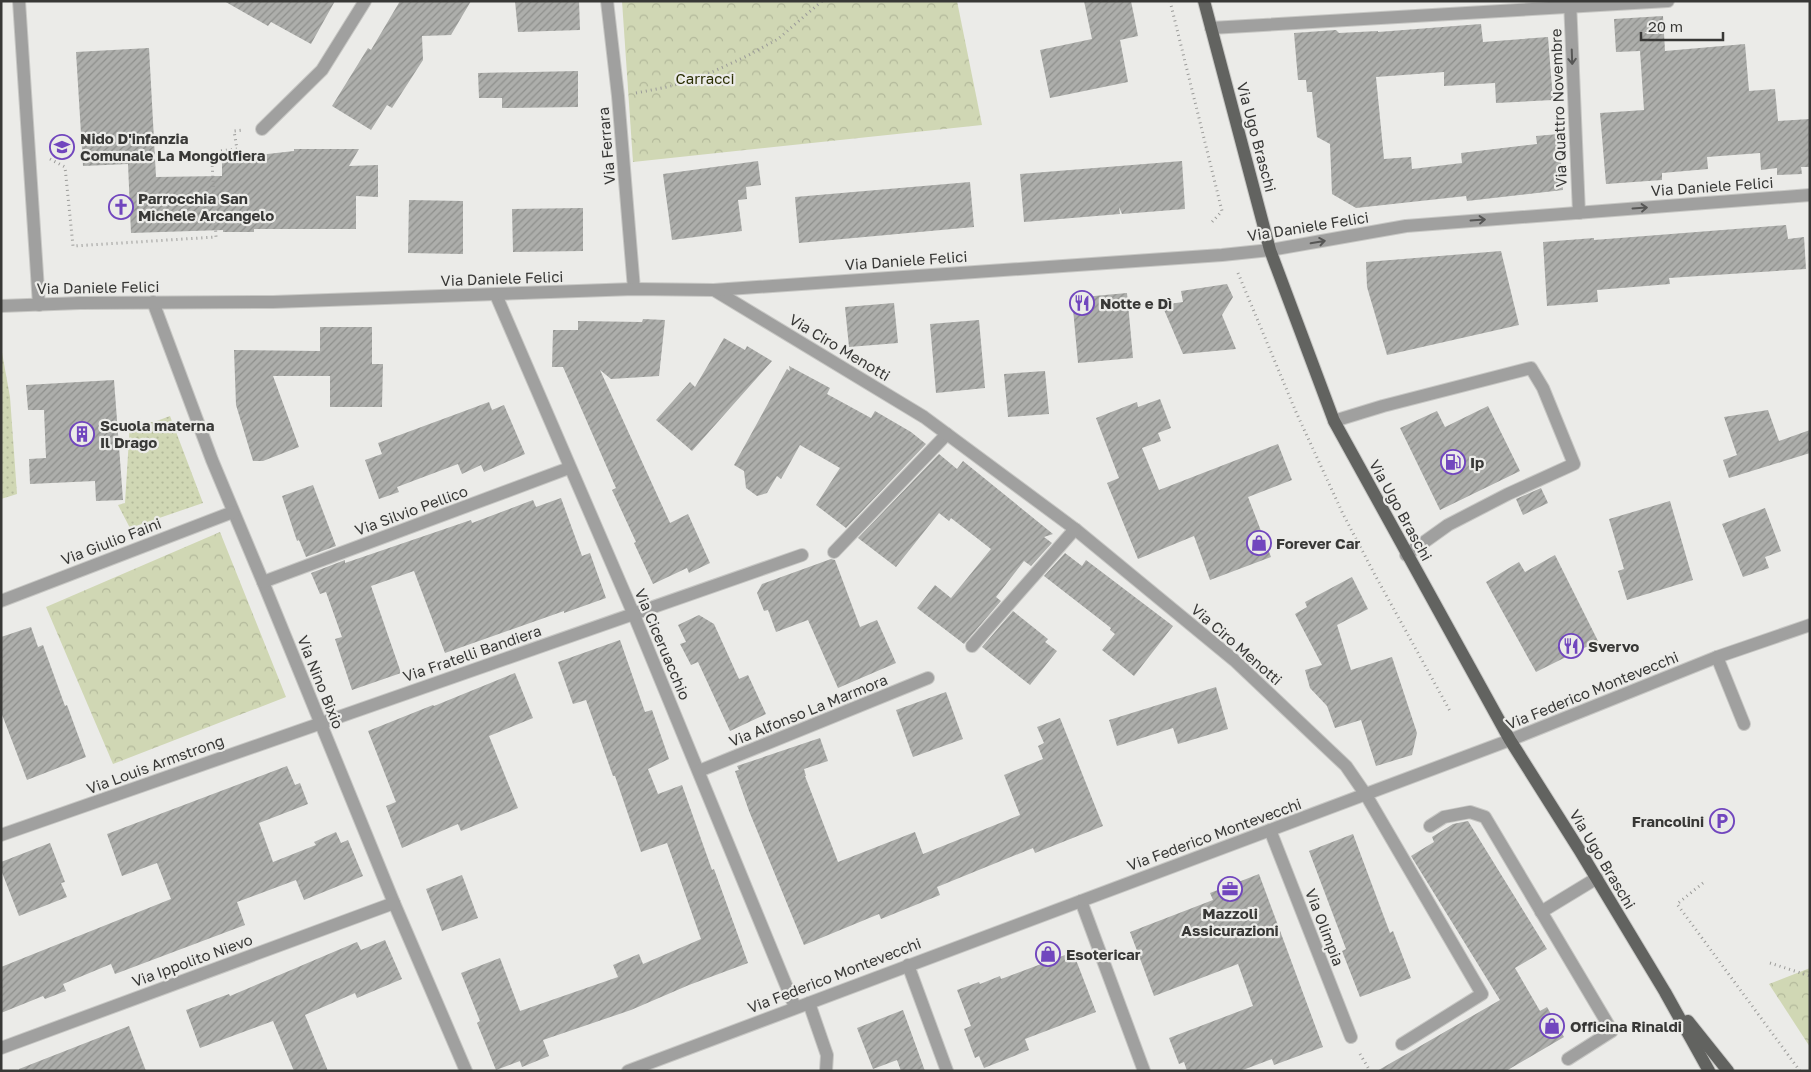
<svg xmlns="http://www.w3.org/2000/svg" width="1811" height="1072" font-family="'Golos Text',sans-serif">
  <defs>
    <pattern id="grass-dots" width="8" height="8" patternUnits="userSpaceOnUse" patternTransform="scale(1.25)"><rect width="8" height="8" fill="#d0d7b4"/><path d="M2 2h.1M6 6h.1" fill="none" stroke="#b3b99b" stroke-width="1.8" stroke-linecap="round"/></pattern>
    <pattern id="park-crowns" width="20" height="18" patternUnits="userSpaceOnUse" patternTransform="scale(1.25)"><rect width="20" height="18" fill="#d0d7b4"/><path d="M2 6a3 3 0 1 1 6 0M12 15a3 3 0 1 1 6 0" fill="none" stroke="#b3b99b"/></pattern>
    <pattern id="building-hatch" width="6" height="6" patternUnits="userSpaceOnUse" patternTransform="scale(1.25)"><rect width="6" height="6" fill="#adaeab"/><path d="M-1 1l2-2M0 6l6-6M5 7l2-2" fill="none" stroke="#8e8f8c"/></pattern>
  </defs>
  <rect width="100%" height="100%" fill="#ebebe8"/>
  <!-- grass -->
  <g fill="url(#grass-dots)">
    <path d="M1,347L10,397L17,494L1,499Z"/>
    <path d="M170,416L203,503L130,528L118,505L125,503L130,422H154Z"/>
  </g>
  <!-- park -->
  <g fill="url(#park-crowns)">
    <path d="M622,1H957L982,125L633,162Z"/>
    <path d="M220,532L286,697L113,764L46,607Z"/>
    <path d="M1810,968V1047L1769,984Z"/>
  </g>
  <!-- building -->
  <g fill="url(#building-hatch)">
    <path d="M224,1H335L311,44L271,22L268,26Z"/>
    <path d="M400,1H471L451,35L422,36L423,60L392,108L387,105L371,130L332,106L368,48L371,50Z"/>
    <path d="M515,1H579L580,30L518,32Z"/>
    <path d="M1084,1H1131L1138,36L1120,40L1128,82L1050,98L1040,50L1092,39Z"/>
    <path d="M1663,16L1665,51L1745,44L1749,91L1775,89L1778,121L1810,119V167H1801L1802,174L1777,175V168L1761,170L1760,153L1707,157L1708,169L1662,173V180L1606,184L1600,113L1644,110L1640,51L1616,52L1614,19Z"/>
    <path d="M1481,24L1483,42L1548,37L1553,100L1496,103L1495,83L1444,86V72L1376,77L1384,159L1411,157L1412,169L1462,163L1461,153L1537,144L1536,136L1559,134L1563,190L1467,201L1466,196L1356,208L1332,194L1330,144L1317,137L1312,92H1307L1306,80H1298L1294,33L1336,30L1339,33L1378,31V32Z"/>
    <path d="M149,48L156,177L222,176V159L294,151V149H359L349,166L378,165V197L356,196V229H254V232H223V230L131,233L128,164L83,166L76,52Z"/>
    <path d="M578,71V107L502,108V98H479L478,73Z"/>
    <path d="M758,161L761,185L746,187L747,199L738,200L742,231L672,240L663,174Z"/>
    <path d="M1182,161L1185,209L1122,214L1119,207L1120,214L1024,222L1020,174Z"/>
    <path d="M970,182L974,227L799,243L795,197Z"/>
    <path d="M409,200L463,201V254L408,253Z"/>
    <path d="M583,208V251L513,252L512,209Z"/>
    <path d="M1786,225L1788,239L1804,237L1806,269L1669,278L1670,284L1597,290L1598,302L1547,306L1543,242L1594,238V240Z"/>
    <path d="M1501,251L1519,325L1387,355L1367,287L1366,262Z"/>
    <path d="M1227,284L1233,297L1222,315L1236,349L1183,354L1162,305L1183,302L1181,291Z"/>
    <path d="M1127,293L1133,358L1078,363L1072,298Z"/>
    <path d="M894,303L898,343L849,347L845,307Z"/>
    <path d="M643,319L665,320L659,376L611,379L600,370L670,523L688,514L710,563L689,573L687,568L653,584L634,543L636,542L612,490L616,488L563,367H552L553,330H578V321L642,322Z"/>
    <path d="M979,320L985,388L936,393L930,324Z"/>
    <path d="M320,327H372V364H383L382,407H330V376H273L299,447L263,461H253L236,405L234,350L320,351Z"/>
    <path d="M724,338L745,350L747,346L772,361L692,451L656,420L690,382L695,387Z"/>
    <path d="M789,366L830,388L827,394L871,418L875,411L911,432L926,444L846,528L816,505L840,468L800,445L781,479L777,476L767,493L757,496L746,488L744,471L734,465L787,369L790,371Z"/>
    <path d="M1045,371L1049,414L1008,417L1004,374Z"/>
    <path d="M114,380L123,500L96,501L95,481L30,484L29,459L46,458L44,410H28L26,385Z"/>
    <path d="M1160,399L1171,428L1158,433L1161,441L1142,448L1159,490L1278,444L1292,480L1248,497L1271,557L1210,580L1194,536L1138,559L1107,483L1119,478L1096,418L1137,402L1138,407Z"/>
    <path d="M489,402L492,410L504,405L525,454L484,472L481,465L462,474L458,464L397,487L399,492L379,499L365,460L382,454L378,443Z"/>
    <path d="M1488,406L1520,471L1440,510L1400,428L1437,411L1445,427Z"/>
    <path d="M1768,410L1779,441L1810,430V453L1729,478L1723,460L1737,455L1724,417Z"/>
    <path d="M939,454L957,469L963,461L1053,534L1044,537L1052,543L1031,566L1024,561L996,597L1001,601L964,644L917,608L935,585L951,598L991,549L951,518L949,521L939,513L896,567L858,538Z"/>
    <path d="M313,485L336,546L306,557L299,540L297,541L282,496Z"/>
    <path d="M1541,488L1548,503L1523,515L1516,499Z"/>
    <path d="M561,498L582,556L590,553L606,598L564,613V611L445,653L414,571L371,586L401,673L352,690L335,639L342,637L326,592L320,594L311,573L345,560V563L471,520L472,523L533,500L536,507Z"/>
    <path d="M1670,501L1693,580L1627,600L1618,571L1624,569L1609,519Z"/>
    <path d="M1765,508L1781,551L1765,557L1769,568L1743,577L1722,524Z"/>
    <path d="M1065,553L1082,566L1086,560L1173,626L1134,676L1102,650L1115,634L1110,630L1111,628L1044,576Z"/>
    <path d="M1555,555L1598,641L1536,672L1486,582L1519,562L1525,572Z"/>
    <path d="M831,559L835,560L860,627L877,620L896,663L838,688L808,620L776,632L768,610L764,611L757,593L762,584Z"/>
    <path d="M1352,577L1368,609L1337,625L1351,670L1392,657L1417,733L1412,755L1376,766L1361,720L1335,728L1327,706L1310,688L1305,670L1322,665L1295,614L1307,607L1305,602Z"/>
    <path d="M1013,611L1048,639L1045,642L1057,651L1030,685L982,647Z"/>
    <path d="M699,615L714,624L739,679L748,675L766,714L730,731L698,662L691,665L680,644L686,642L678,625Z"/>
    <path d="M31,627L38,647L43,645L65,706L67,705L86,757L27,780L1,712V637Z"/>
    <path d="M620,640L645,712L652,710L669,759L648,769L658,794L682,785L712,870L714,869L748,963L689,985L631,1010L543,1040L549,1056L522,1067L520,1061L496,1070L477,1023L480,1021L461,973L500,958L520,1011L618,977L613,965L639,954L643,964L701,939L667,843L641,852L615,776H613L586,700L573,704L558,662Z"/>
    <path d="M515,673L533,718L489,736L518,808L461,831L458,824L402,848L386,806L396,802L368,731L433,705L434,706Z"/>
    <path d="M1216,687L1228,729L1178,744L1173,728L1117,746L1109,720Z"/>
    <path d="M946,692L963,739L913,757L896,710Z"/>
    <path d="M1060,718L1103,826L1035,853L1033,848L937,887L940,895L881,919L879,914L804,945L749,811L735,771L739,770L737,766L820,738L828,761L804,769L806,776H805L838,862L915,832L923,854L1020,815L1004,775L1043,759L1038,746L1044,743L1037,727Z"/>
    <path d="M287,766L295,785L300,783L308,804L259,823L273,862L316,845L314,842L336,832L341,843L348,840L363,876L304,900L296,880L237,902L245,925L115,974L111,964L63,984L66,991L45,999L43,996L1,1013V967L171,899L157,863L122,876L107,834Z"/>
    <path d="M1468,821L1547,949L1515,968L1540,1011L1547,1007L1564,1037L1506,1071H1377L1500,1000L1411,856L1434,842L1432,837L1453,824Z"/>
    <path d="M1353,834L1390,933L1393,931L1411,978L1360,997L1342,951L1346,949L1309,851Z"/>
    <path d="M50,843L65,882L61,883L67,897L19,916L1,870V862Z"/>
    <path d="M1259,874L1323,1047L1274,1065L1272,1059L1240,1071H1187L1184,1062L1179,1064L1169,1038L1253,1006L1238,964L1154,996L1130,932L1213,900L1210,893Z"/>
    <path d="M462,875L478,918L442,931L426,889Z"/>
    <path d="M385,940L402,979L357,998L355,993L305,1015L328,1071H294L273,1021L200,1048L186,1010L229,994L230,996L357,942L361,950Z"/>
    <path d="M1073,952L1096,1012L1025,1039L1029,1050L984,1068L979,1056L975,1058L964,1029L971,1026L957,990L979,982L980,984L1000,976L1001,979Z"/>
    <path d="M903,1010L925,1071H901L897,1060L873,1069L857,1028Z"/>
    <path d="M129,1026L146,1071H19V1069Z"/>
  </g>
  <g fill="none" stroke-linecap="round" stroke-linejoin="round">
    <defs>
      <g id="service">
        <path d="M1334,421L1383,406L1531,368L1543,388L1574,464L1508,494L1448,525L1406,555"/>
        <path d="M834,552L947,434"/>
        <path d="M1717,657L1744,724"/>
        <path d="M1366,795L1482,994L1402,1044"/>
        <path d="M1430,826L1444,817L1470,812L1485,817L1612,1031L1568,1059"/>
        <path d="M1541,912L1597,878"/>
      </g>
      <g id="minor">
        <path d="M19,1L39,305"/>
        <path d="M607,1L618,96L634,289"/>
        <path d="M1570,1L1579,213"/>
        <path d="M1211,28L1668,1"/>
        <path d="M262,129L322,70L365,1"/>
        <path d="M714,290L924,417L1075,529L1234,660L1346,766L1366,795"/>
        <path d="M496,295L634,615L795,1007"/>
        <path d="M153,302L212,460L263,582L394,903L466,1071"/>
        <path d="M1,306L80,303L273,302L634,289L714,290L1222,255L1270,250L1406,226L1810,195"/>
        <path d="M263,582L569,468"/>
        <path d="M1,601L233,512"/>
        <path d="M972,646L1075,529"/>
        <path d="M1510,740L1717,657L1810,625"/>
        <path d="M699,771L928,678"/>
        <path d="M1270,830L1351,1037"/>
        <path d="M1,835L802,555"/>
        <path d="M1081,901L1144,1071"/>
        <path d="M908,965L947,1071"/>
        <path d="M809,1003L827,1055L826,1071"/>
        <path d="M1,1048L394,903"/>
      </g>
      <path id="tertiary" d="M628,1071L1510,740"/>
      <g id="primary">
        <path d="M1204,1L1270,250L1334,421L1510,740L1580,851L1665,992L1709,1071"/>
        <path d="M1688,1021L1728,1071"/>
      </g>
    </defs>
    <!-- service casing -->
    <use href="#service" stroke="#c7c7c4" stroke-width="14"/>
    <!-- minor casing -->
    <use href="#minor" stroke="#c7c7c4" stroke-width="14"/>
    <!-- tertiary casing -->
    <use href="#tertiary" stroke="#c7c7c4" stroke-width="14"/>
    <!-- primary casing -->
    <use href="#primary" stroke="#c7c7c4" stroke-width="14"/>
    <!-- path -->
    <g stroke="#9b9b99" stroke-width="3" stroke-dasharray="1 4" stroke-linecap="butt">
      <path d="M1170,1L1222,211L1212,222"/>
      <path d="M636,93L667,87L697,79L747,56L778,39L822,1"/>
      <path d="M50,159L65,167L73,246L216,237L212,161L219,151L237,149L234,131L244,130"/>
      <path d="M1238,273L1296,412L1343,514L1375,575L1450,711"/>
      <path d="M1703,883L1677,904L1800,1071"/>
      <path d="M1770,963L1810,976"/>
      <path d="M1360,1054L1370,1071"/>
    </g>
    <!-- service -->
    <use href="#service" stroke="#a0a09f" stroke-width="12"/>
    <!-- minor -->
    <use href="#minor" stroke="#a0a09f" stroke-width="12"/>
    <!-- tertiary -->
    <use href="#tertiary" stroke="#a0a09f" stroke-width="12"/>
    <!-- primary -->
    <use href="#primary" stroke="#626360" stroke-width="12"/>
  </g>
  <!-- one-way arrows -->
  <defs><path id="oneway-shaft" d="M-6 0H5M1.5-3L5.5 0L1.5 3" fill="none" stroke-width="1.6" stroke-linecap="round" stroke-linejoin="round" transform="scale(1.25)"/></defs>
  <g stroke="#575756">
    <use href="#oneway-shaft" transform="translate(1572 57) rotate(88)"/>
    <use href="#oneway-shaft" transform="translate(1640 208) rotate(-4)"/>
    <use href="#oneway-shaft" transform="translate(1478 220) rotate(-4)"/>
    <use href="#oneway-shaft" transform="translate(1318 242) rotate(-10)"/>
  </g>
  <!-- icons -->
  <defs>
    <symbol id="school-ring" viewBox="-11 -11 22 22"><circle r="9.5" fill="#ebebe8" stroke="#7146be" stroke-width="1.5"/><path d="M0-5L7-2L0 1L-7-2ZM-4 1L0 2.5L4 1V4Q0 6-4 4Z" fill="#7146be"/></symbol>
    <symbol id="church-ring" viewBox="-11 -11 22 22"><circle r="9.5" fill="#ebebe8" stroke="#7146be" stroke-width="1.5"/><path d="M-1.2-6h2.4v3.5h3.3v2.4h-3.3V6h-2.4V-.1h-3.3v-2.4h3.3Z" fill="#7146be"/></symbol>
    <symbol id="restaurant-ring" viewBox="-11 -11 22 22"><circle r="9.5" fill="#ebebe8" stroke="#7146be" stroke-width="1.5"/><path d="M-5-6h1v4h1v-4h1v4h1v-4h1v5L-1.5 .5V6h-2V.5L-5-1ZM5-6V6H3V1.5H1.5Q1.5-4 5-6Z" fill="#7146be"/></symbol>
    <symbol id="building-ring" viewBox="-11 -11 22 22"><circle r="9.5" fill="#ebebe8" stroke="#7146be" stroke-width="1.5"/><path d="M-4-6H4V6H1V3H-1V6H-4ZM-2.5-4.3h1.7v1.8h-1.7ZM.8-4.3h1.7v1.8H.8ZM-2.5-1h1.7V.8h-1.7ZM.8-1h1.7V.8H.8Z" fill="#7146be"/></symbol>
    <symbol id="fuel-ring" viewBox="-11 -11 22 22"><circle r="9.5" fill="#ebebe8" stroke="#7146be" stroke-width="1.5"/><path d="M-5.5-6h7V0h2V4h1.3V-2.5L3-4.5l.8-.8L6-3V5H2.5V1h-1V6h-7ZM-4.2-4.7v3.2H.2V-4.7Z" fill="#7146be"/></symbol>
    <symbol id="shop-ring" viewBox="-11 -11 22 22"><circle r="9.5" fill="#ebebe8" stroke="#7146be" stroke-width="1.5"/><path d="M-5-2.5h2.3a2.7 3.5 0 0 1 5.4 0H5L5.5 6h-11ZM-1.5-2.5h3a1.5 2.3 0 0 0-3 0Z" fill="#7146be"/></symbol>
    <symbol id="parking-ring" viewBox="-11 -11 22 22"><circle r="9.5" fill="#ebebe8" stroke="#7146be" stroke-width="1.5"/><path d="M-3.5-5.5H1a3.5 3.5 0 0 1 0 7H-1V5.5H-3.5ZM-1-3.4V-.6H.8a1.4 1.4 0 0 0 0-2.8Z" fill="#7146be"/></symbol>
    <symbol id="office-ring" viewBox="-11 -11 22 22"><circle r="9.5" fill="#ebebe8" stroke="#7146be" stroke-width="1.5"/><path d="M-6-3h4V-5.5h4V-3h4V5H-6ZM-1-4.5V-3h2v-1.5ZM-6 0V1H6V0Z" fill="#7146be"/></symbol>
  </defs>
  <g fill-rule="evenodd">
    <use href="#school-ring" x="48" y="133" width="28" height="28"/>
    <use href="#church-ring" x="107" y="193" width="28" height="28"/>
    <use href="#restaurant-ring" x="1068" y="289" width="28" height="28"/>
    <use href="#building-ring" x="68" y="420" width="28" height="28"/>
    <use href="#fuel-ring" x="1439" y="448" width="28" height="28"/>
    <use href="#shop-ring" x="1245" y="529" width="28" height="28"/>
    <use href="#restaurant-ring" x="1557" y="632" width="28" height="28"/>
    <use href="#parking-ring" x="1708" y="807" width="28" height="28"/>
    <use href="#office-ring" x="1216" y="875" width="28" height="28"/>
    <use href="#shop-ring" x="1034" y="940" width="28" height="28"/>
    <use href="#shop-ring" x="1538" y="1012" width="28" height="28"/>
  </g>
  <g text-anchor="middle" dominant-baseline="central" stroke-width="4.5" stroke-linejoin="round" paint-order="stroke">
    <!-- park labels -->
    <g font-size="15" fill="#2c3005" stroke="#ebebe8">
      <text x="705" y="78">Carracci</text>
    </g>
    <!-- street labels -->
    <g font-size="15" fill="#383836" stroke="#ebebe8">
      <text transform="translate(1558 108) rotate(-92)">Via Quattro Novembre</text>
      <text transform="translate(1257 137) rotate(75)">Via Ugo Braschi</text>
      <text transform="translate(606 146) rotate(-95)">Via Ferrara</text>
      <text transform="translate(1712 186) rotate(-4)">Via Daniele Felici</text>
      <text transform="translate(1308 226) rotate(-9)">Via Daniele Felici</text>
      <text transform="translate(906 260) rotate(-4)">Via Daniele Felici</text>
      <text transform="translate(502 278) rotate(-2)">Via Daniele Felici</text>
      <text transform="translate(98 287) rotate(-1)">Via Daniele Felici</text>
      <text transform="translate(840 347) rotate(31)">Via Ciro Menotti</text>
      <text transform="translate(411 510) rotate(-20)">Via Silvio Pellico</text>
      <text transform="translate(1401 510) rotate(61)">Via Ugo Braschi</text>
      <text transform="translate(111 541) rotate(-21)">Via Giulio Faini</text>
      <text transform="translate(663 644) rotate(67)">Via Ciceruacchio</text>
      <text transform="translate(1237 644) rotate(41)">Via Ciro Menotti</text>
      <text transform="translate(472 653) rotate(-19)">Via Fratelli Bandiera</text>
      <text transform="translate(321 682) rotate(68)">Via Nino Bixio</text>
      <text transform="translate(1592 690) rotate(-22)">Via Federico Montevecchi</text>
      <text transform="translate(808 710) rotate(-22)">Via Alfonso La Marmora</text>
      <text transform="translate(155 764) rotate(-20)">Via Louis Armstrong</text>
      <text transform="translate(1214 834) rotate(-20)">Via Federico Montevecchi</text>
      <text transform="translate(1603 859) rotate(59)">Via Ugo Braschi</text>
      <text transform="translate(1325 927) rotate(69)">Via Olimpia</text>
      <text transform="translate(192 960) rotate(-20)">Via Ippolito Nievo</text>
      <text transform="translate(834 975) rotate(-21)">Via Federico Montevecchi</text>
    </g>
    <!-- poi labels -->
    <g font-size="15" font-weight="bold" fill="#383836" stroke="#ebebe8" text-anchor="start">
      <text x="80" y="138">Nido D'infanzia<tspan x="80" dy="17">Comunale La Mongolfiera</tspan></text>
      <text x="138" y="198">Parrocchia San<tspan x="138" dy="17">Michele Arcangelo</tspan></text>
      <text x="1100" y="303">Notte e Dì</text>
      <text x="100" y="425">Scuola materna<tspan x="100" dy="17">Il Drago</tspan></text>
      <text x="1470" y="462">Ip</text>
      <text x="1276" y="543">Forever Car</text>
      <text x="1588" y="646">Svervo</text>
      <text x="1704" y="821" text-anchor="end">Francolini</text>
      <text x="1230" y="913" text-anchor="middle">Mazzoli<tspan x="1230" dy="17">Assicurazioni</tspan></text>
      <text x="1066" y="954">Esotericar</text>
      <text x="1570" y="1026">Officina Rinaldi</text>
    </g>
  </g>
  <!-- border -->
  <rect width="1811" height="1072" fill="none" stroke="#383836" stroke-width="5"/>
  <!-- scale -->
  <path d="M1641 32v8h82v-8" fill="none" stroke="#383836" stroke-width="2.5"/>
  <text x="1648" y="32" font-size="15" fill="#383836" stroke="#ebebe8" stroke-width="4" paint-order="stroke">20 m</text>
</svg>
